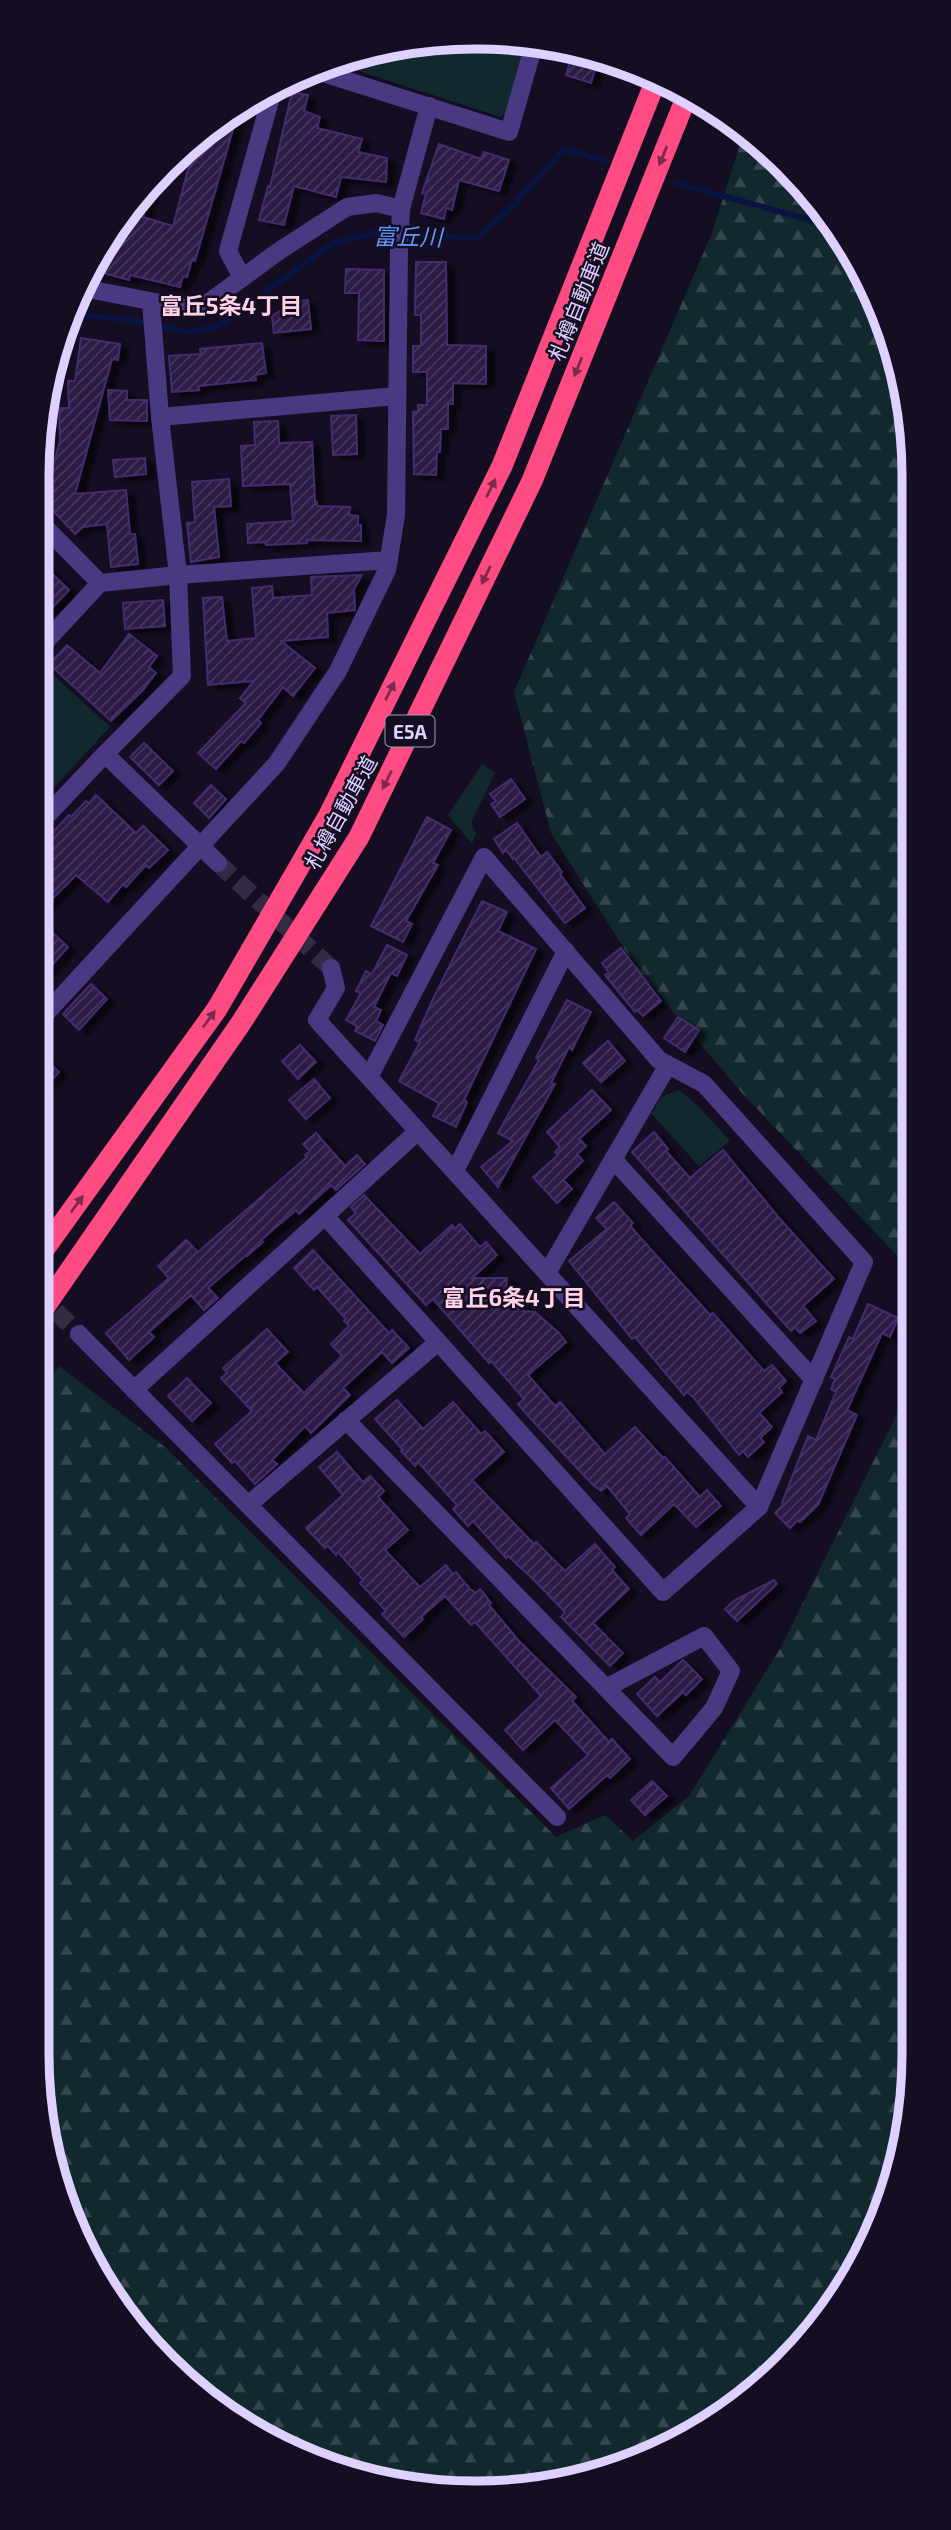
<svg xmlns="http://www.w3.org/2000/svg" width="951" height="2530" font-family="'Exo 2','Noto Sans JP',sans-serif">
  <defs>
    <pattern id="forest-firs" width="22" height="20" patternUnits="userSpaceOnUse" patternTransform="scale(1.75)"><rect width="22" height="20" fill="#11292d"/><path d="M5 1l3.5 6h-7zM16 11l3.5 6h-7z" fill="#33474c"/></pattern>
    <pattern id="building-hatch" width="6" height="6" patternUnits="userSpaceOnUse" patternTransform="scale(1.75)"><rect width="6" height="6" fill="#2a1a44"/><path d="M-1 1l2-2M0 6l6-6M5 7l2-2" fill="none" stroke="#483a60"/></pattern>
    <filter id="shadow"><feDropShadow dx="8" dy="4.5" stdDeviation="2" flood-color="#0009"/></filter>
  </defs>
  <rect width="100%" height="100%" fill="#150e23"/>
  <!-- green -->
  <g fill="#11292d">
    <path d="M419,40L524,47L507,112L501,117L343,66Z"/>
    <path d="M41,664L110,727L37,806V669Z"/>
    <path d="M482,764L495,773L471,823L476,833L472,844L448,815Z"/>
    <path d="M679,1090L700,1108L730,1141L699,1166L652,1114L661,1097Z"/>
  </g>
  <!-- forest -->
  <g fill="url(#forest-firs)">
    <path d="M743,135L805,186L869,282L910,418L912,1271L742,1093L637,969L551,833L514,692L712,233Z"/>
    <path d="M59,1366L165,1447L556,1837L605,1815L633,1841L689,1796L780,1649L913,1382L914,2054L899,2168L824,2321L719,2420L561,2485L418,2489L256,2435L145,2343L60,2196L37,2054V1395Z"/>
  </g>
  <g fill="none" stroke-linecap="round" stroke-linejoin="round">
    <!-- stream -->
    <g stroke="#0a1440" stroke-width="6">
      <path d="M676,183L832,226"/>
      <path d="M75,314L129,320L189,332L217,327L333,243L374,233L477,238L509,210L564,149L606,161"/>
    </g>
  </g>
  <!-- building -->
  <g fill="url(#building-hatch)" stroke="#452c70" stroke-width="2" filter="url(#shadow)">
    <path d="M573,51L599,56L591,83L566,75Z"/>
    <path d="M292,92L308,95L304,111L320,117L317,128L362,139L358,152L387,158L386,182L341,177L336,197L294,186L284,225L259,220L268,186L270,187Z"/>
    <path d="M238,112L195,261L192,260L187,277L183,276L180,287L130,275L129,280L96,271L128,208L150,189L143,217L173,226L193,151Z"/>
    <path d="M439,144L481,159L484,152L509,160L499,191L459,180L452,210L446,208L444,219L421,213L426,194L422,193Z"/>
    <path d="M416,262H446L447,345L486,346V384L453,383V404H448V429H441L440,452H437L436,475L414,474L413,412L418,411V405H427V372H413V346H421V315H415Z"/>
    <path d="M346,269L384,270V341L358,340L359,293H345Z"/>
    <path d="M308,300L311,329L274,333L272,316L295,302Z"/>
    <path d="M81,338L120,344L118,360L112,359L75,494L126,490L130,534H135L138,564L111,567L107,524L83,527L75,534L43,500L53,491L45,483L49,479L60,441L59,408H69L68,381H75Z"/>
    <path d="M262,343L266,373L255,375L256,380L198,386L199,390L172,392L169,356L201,354L200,349Z"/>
    <path d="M108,390L127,391V400H147V421L110,420Z"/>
    <path d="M356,415L357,454L333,455L331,416Z"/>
    <path d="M278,421L279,443L312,442L315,502H317V506L350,507L349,515L358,516V525H361V541L307,540V543L266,545L265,542L248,543L247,524L293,521L290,484L243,486L241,446L255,445L254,422Z"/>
    <path d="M145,458L146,474L115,477L113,460Z"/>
    <path d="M229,479L231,506L214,507L219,557L191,562L187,523L195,522L192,482Z"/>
    <path d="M37,559L69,590L37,624Z"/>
    <path d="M362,575L354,589L355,610L327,613L328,637L281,641L315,668L293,696L283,687L258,720L261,723L244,743L241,741L216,769L198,753L246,703L240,698L254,681L208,685L203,598L222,597L227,641L256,638L252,588L272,586L273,598L312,595L311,577Z"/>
    <path d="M163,600L165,626L125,629L123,603Z"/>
    <path d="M129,634L157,656L149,667L156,673L143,690L111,721L49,664L67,645L100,673Z"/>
    <path d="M144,743L173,771L159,785L130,757Z"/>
    <path d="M511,779L525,799L500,817L491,804L496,801L490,794Z"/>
    <path d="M211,785L226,799L209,818L194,803Z"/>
    <path d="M96,795L136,833L143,826L168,850L149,868L146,865L126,887L123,884L108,902L76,875L37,914V849L69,815L71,817L86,801L89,803Z"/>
    <path d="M427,817L451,830L433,863L438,865L406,921L412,924L403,942L371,926Z"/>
    <path d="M517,823L541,857L547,852L562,872L560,874L585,908L565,923L514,858L513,859L506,850L503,853L494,839Z"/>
    <path d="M482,901L507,912L498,931L536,949L464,1100L467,1102L456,1127L433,1116L439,1103L399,1081L420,1042L415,1040L432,1001Z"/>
    <path d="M37,918L68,947L37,982Z"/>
    <path d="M387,945L407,955L397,976L391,973L374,1007L381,1010L376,1021L383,1025L375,1041L355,1031L357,1026L346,1020L361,993L356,991L366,971L372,974Z"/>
    <path d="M621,948L661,1001L643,1016L637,1010L635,1012L605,975L609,973L602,963Z"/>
    <path d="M91,984L107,999L79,1030L63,1014Z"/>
    <path d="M567,1000L591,1012L572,1050L569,1047L551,1083L555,1084L498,1187L481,1167L513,1141L498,1133L539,1060L536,1058Z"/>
    <path d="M678,1017L699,1030L685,1052L664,1038Z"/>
    <path d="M608,1041L625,1061L601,1082L583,1063Z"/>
    <path d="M300,1045L316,1062L298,1079L282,1061Z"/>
    <path d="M37,1051L59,1072L48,1084L37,1073Z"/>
    <path d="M314,1079L330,1098L306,1119L289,1100Z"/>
    <path d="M592,1090L611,1110L579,1139L586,1146L577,1154L583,1161L563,1180L572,1189L557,1203L533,1177L558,1155L555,1152L560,1147L547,1132Z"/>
    <path d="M654,1132L668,1149L666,1151L690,1178L723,1150L780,1219L834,1279L803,1306L816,1321L800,1333L795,1327L791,1331L632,1152Z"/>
    <path d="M316,1133L345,1166L357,1155L365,1164L336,1190L331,1185L299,1214L296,1210L261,1240L263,1242L247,1256L246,1255L208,1288L218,1298L204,1310L191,1295L149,1332L154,1337L129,1360L106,1333L169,1278L158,1266L186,1240L198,1252L307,1157L305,1155L310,1151L303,1144Z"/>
    <path d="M364,1195L420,1254L452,1225L455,1229L460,1224L480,1247L486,1242L497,1255L472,1278H507L506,1287L515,1297H524L523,1311L535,1312L559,1333L566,1342L528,1375L555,1406L560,1402L605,1454L635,1427L663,1458L665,1457L700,1497L707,1490L721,1506L696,1527L674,1504L641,1535L626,1518L630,1514L607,1486L601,1491L592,1484L531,1419L518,1404L524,1399L491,1361L489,1363L433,1299L426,1305L348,1220L356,1213L351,1207Z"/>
    <path d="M614,1202L633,1223L630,1226L710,1315L713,1313L764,1371L772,1365L786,1381L779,1388L782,1392L759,1413L772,1427L760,1438L764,1442L748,1457L743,1451L739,1455L693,1397L687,1392L684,1395L635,1337L632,1339L569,1261L607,1229L596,1218Z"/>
    <path d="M313,1250L389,1333L392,1330L409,1348L392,1363L382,1352L343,1388L350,1395L311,1433L305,1426L272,1460L277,1464L255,1484L235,1461L232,1463L215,1444L252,1411L221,1378L227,1373L223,1368L267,1329L288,1352L275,1363L304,1393L342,1356L331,1344L349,1326L344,1321L346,1319L317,1287L314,1290L294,1268Z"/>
    <path d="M868,1304L898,1318L890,1337L882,1333L847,1410L857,1415L818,1505L800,1522L798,1520L790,1528L775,1513L783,1505L782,1503L808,1436L816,1440L836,1392L831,1389L835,1379L831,1377L849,1337L853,1339Z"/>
    <path d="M187,1378L211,1403L192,1421L168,1396Z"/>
    <path d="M397,1400L423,1429L453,1402L481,1434L485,1431L504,1452L472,1480L534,1544L536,1542L565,1571L595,1544L615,1567L612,1570L629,1589L593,1623L623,1653L610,1666L561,1617L565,1612L533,1579L508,1556L506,1558L473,1521L468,1526L453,1509L457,1505L418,1462L415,1466L401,1451L403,1450L375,1419Z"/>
    <path d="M337,1452L363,1482L370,1476L384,1491L378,1497L408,1530L385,1550L420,1587L446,1565L453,1574L456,1572L470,1589L476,1593L480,1589L491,1603L489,1605L519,1641L576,1697L572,1701L609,1742L612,1739L630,1759L610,1778L607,1775L569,1809L551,1788L588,1755L555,1720L523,1750L505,1730L541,1696L475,1622L471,1625L445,1596L421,1617L423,1619L404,1637L382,1614L386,1611L360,1583L363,1580L338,1552L336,1555L328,1546L325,1548L306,1528L343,1495L319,1467Z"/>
    <path d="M774,1580L777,1584L737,1621L725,1609L735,1600Z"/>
    <path d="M683,1660L702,1679L686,1695L683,1692L657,1716L637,1694L655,1677L660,1682Z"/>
    <path d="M652,1781L667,1796L645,1815L631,1800Z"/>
  </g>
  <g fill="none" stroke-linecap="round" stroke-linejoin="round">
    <!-- minor-tunnel -->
    <g stroke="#332b44" stroke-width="18" stroke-dasharray="18 9" stroke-linecap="butt">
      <path d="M218,863L331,968"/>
      <path d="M37,1292L79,1334"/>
    </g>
    <!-- minor -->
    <g stroke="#493982" stroke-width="18">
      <path d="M323,73L509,132L533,48"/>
      <path d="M242,278L228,251L273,90"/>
      <path d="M88,289L186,308L205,305L279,251L347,207L376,203L401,209"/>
      <path d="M160,417L397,396"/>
      <path d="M37,519L100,583"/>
      <path d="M37,651L100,583L178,575L389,560"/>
      <path d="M105,754L218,863"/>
      <path d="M37,826L105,754L182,676L178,575L160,417L151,302"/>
      <path d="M331,968L336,988L317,1020L759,1507"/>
      <path d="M37,1023L277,763L338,671L387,570L396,515L399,248L401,209L429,106"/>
      <path d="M613,1159L814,1380"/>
      <path d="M455,1171L566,951"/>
      <path d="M325,1216L663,1592L759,1507L864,1262L704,1084L659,1060L484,857L369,1077"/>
      <path d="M547,1273L668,1065"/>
      <path d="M79,1334L557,1817"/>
      <path d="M134,1390L418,1131"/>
      <path d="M346,1420L673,1757L714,1708L731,1671L704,1636L606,1688"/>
      <path d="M248,1505L438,1342"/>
    </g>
    <!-- motorway -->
    <g stroke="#fe4c82" stroke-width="21">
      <path d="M37,1259L217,1009L329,815L502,466L656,80"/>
      <path d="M37,1318L241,1023L359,837L532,481L688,93"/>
    </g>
  </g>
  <!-- one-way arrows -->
  <defs><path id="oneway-solid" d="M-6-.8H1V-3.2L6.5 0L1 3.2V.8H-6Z" transform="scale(1.75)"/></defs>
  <g fill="#7e2a4e">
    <use href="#oneway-solid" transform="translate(663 156) rotate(112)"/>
    <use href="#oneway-solid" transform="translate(578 367) rotate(112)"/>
    <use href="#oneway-solid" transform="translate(491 488) rotate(-64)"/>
    <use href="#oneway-solid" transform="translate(486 575) rotate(116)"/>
    <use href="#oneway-solid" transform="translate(390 691) rotate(-64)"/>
    <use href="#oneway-solid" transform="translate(387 780) rotate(116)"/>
    <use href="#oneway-solid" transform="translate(209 1019) rotate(-54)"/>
    <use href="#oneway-solid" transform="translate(77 1204) rotate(-54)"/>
  </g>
  <g text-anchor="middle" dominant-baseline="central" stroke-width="5" stroke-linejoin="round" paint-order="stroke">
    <!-- shield labels -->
    <rect fill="#150e23" stroke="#a296bd" stroke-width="2" x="385.5" y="715.5" width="49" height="31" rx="5"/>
    <g font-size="19" font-weight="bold" fill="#ded0ff">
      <text x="410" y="731">E5A</text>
    </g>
    <!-- street labels -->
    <g font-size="21" fill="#ded0ff" stroke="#150e23">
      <text transform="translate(578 301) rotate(-68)">札樽自動車道</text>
      <text transform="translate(340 812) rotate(-61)">札樽自動車道</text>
    </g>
    <!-- water labels -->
    <g font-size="23" font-style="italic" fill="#5f98fe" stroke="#150e23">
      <text transform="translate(408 236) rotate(1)">富丘川</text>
    </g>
    <!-- neighbourhood labels -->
    <g font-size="23" font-weight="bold" fill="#ffd2e7" stroke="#150e23">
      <text x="231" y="305">富丘5条4丁目</text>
      <text x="514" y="1297">富丘6条4丁目</text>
    </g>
  </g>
  <!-- crop -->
  <path d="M0 0H951V2530H0ZM475 49H476A426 426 0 0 1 902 475V2055A426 426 0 0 1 476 2481H475A426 426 0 0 1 49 2055V475A426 426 0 0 1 475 49Z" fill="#150e23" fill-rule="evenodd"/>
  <path fill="none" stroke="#ded0ff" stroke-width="9" d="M475 49H476A426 426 0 0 1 902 475V2055A426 426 0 0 1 476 2481H475A426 426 0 0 1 49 2055V475A426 426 0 0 1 475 49Z"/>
</svg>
